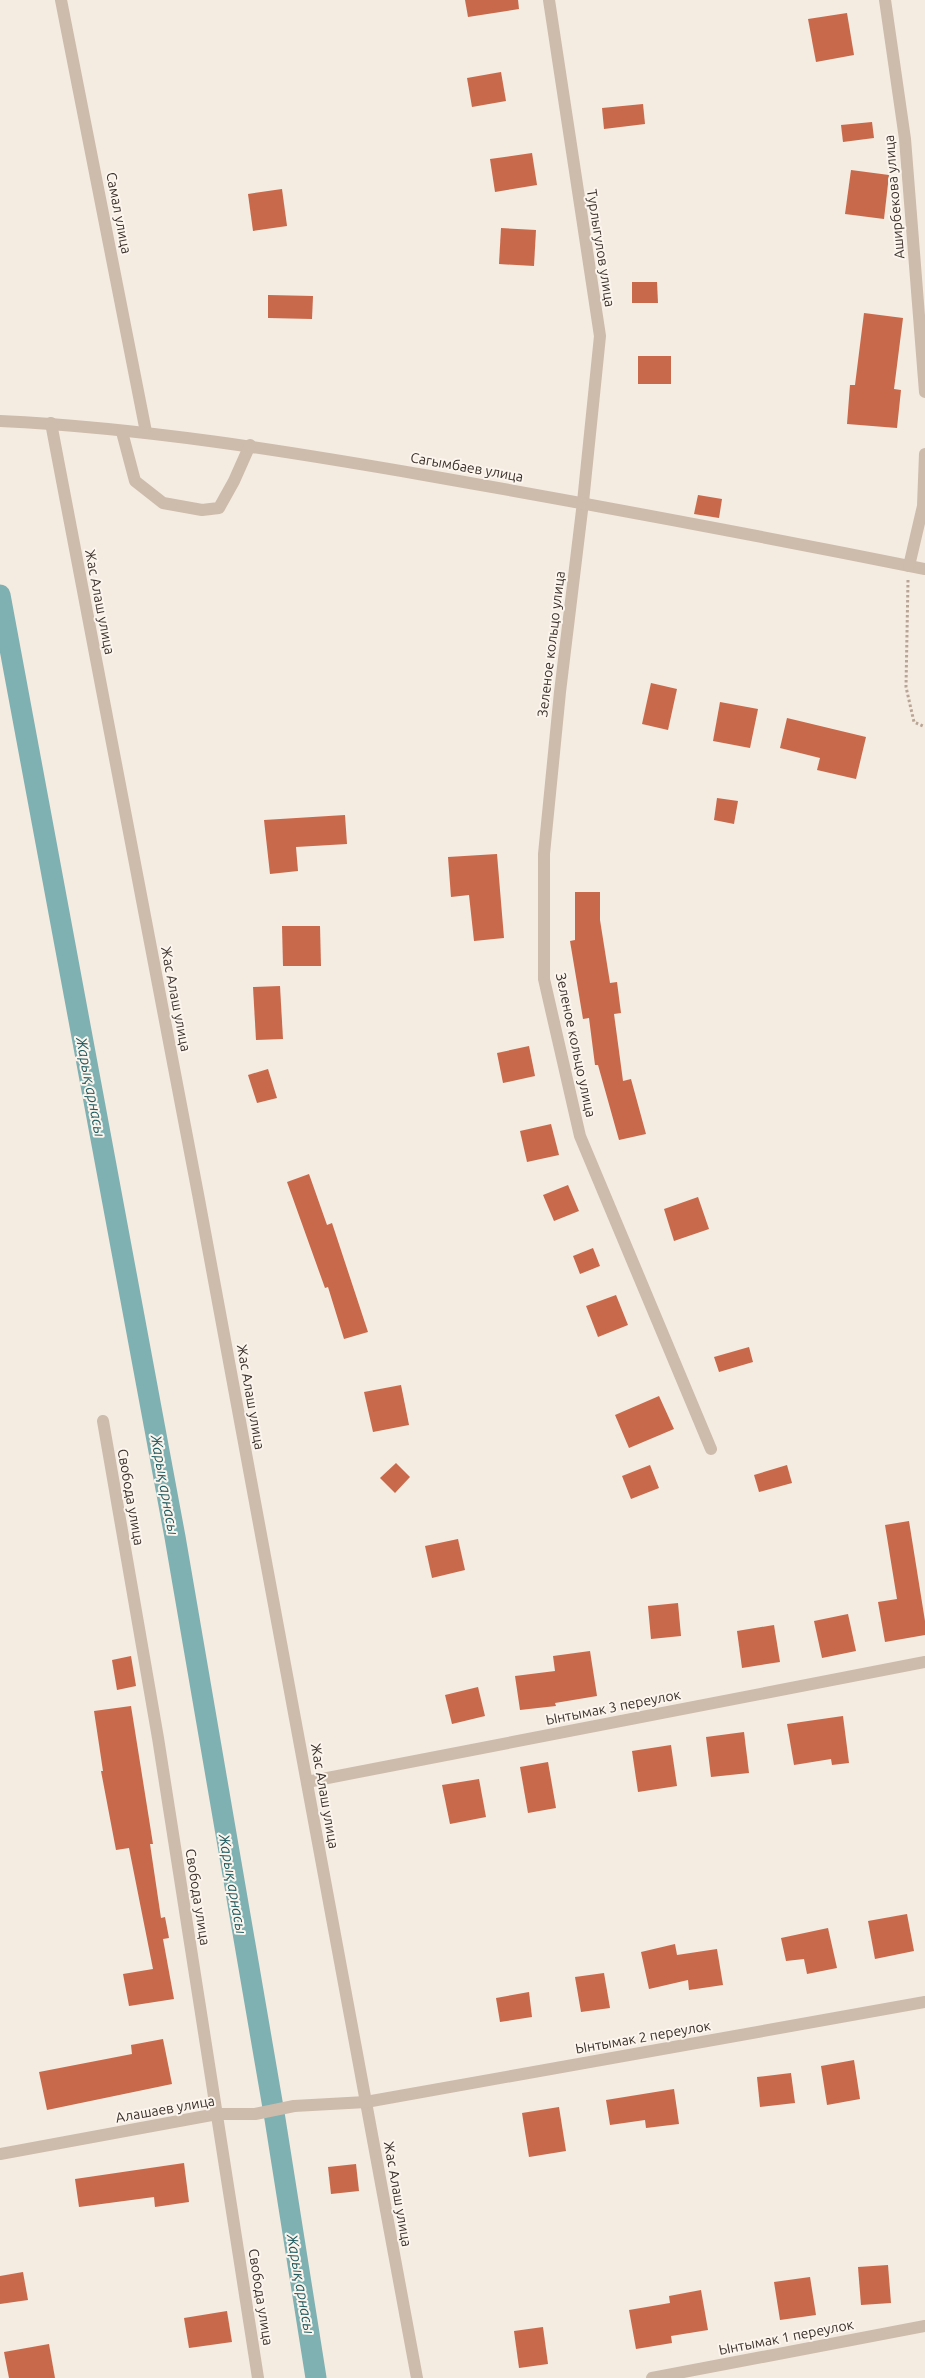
<svg xmlns="http://www.w3.org/2000/svg" width="925" height="2378" font-family="Ubuntu,sans-serif">
  <rect width="100%" height="100%" fill="#f4ebe1"/>
  <g fill="none" stroke-linecap="round" stroke-linejoin="round">
    <!-- canal -->
    <path stroke="#7fb0b2" stroke-width="21" d="M0,595L175,1537L275,2119L316,2378"/>
  </g>
  <!-- building -->
  <g fill="#c8694b">
    <path d="M465,0H518L519,9L468,17Z"/>
    <path d="M847,13L854,55L816,62L808,19Z"/>
    <path d="M501,72L506,101L472,107L467,78Z"/>
    <path d="M643,104L645,124L604,129L602,108Z"/>
    <path d="M872,122L874,138L843,142L841,125Z"/>
    <path d="M532,153L537,185L495,192L490,159Z"/>
    <path d="M851,170L889,175L884,219L845,214Z"/>
    <path d="M282,189L287,226L253,231L248,194Z"/>
    <path d="M501,228L536,230L534,266L499,264Z"/>
    <path d="M632,282H657L658,303H632Z"/>
    <path d="M268,295L313,296L312,319L268,318Z"/>
    <path d="M864,313L903,318L894,389L901,390L897,428L847,424L850,385H855Z"/>
    <rect x="638" y="356" width="33" height="28"/>
    <path d="M698,495L722,499L719,518L694,514Z"/>
    <path d="M651,683L677,689L668,730L642,724Z"/>
    <path d="M720,702L758,709L750,748L713,741Z"/>
    <path d="M787,718L866,737L856,779L817,770L820,758L780,748Z"/>
    <path d="M717,798L738,801L734,824L714,820Z"/>
    <path d="M345,815L347,844L296,847L298,871L270,874L264,820Z"/>
    <path d="M497,854L504,938L474,941L469,895L451,897L448,857Z"/>
    <path d="M575,892H600V920L610,983L617,982L621,1013L614,1014L623,1081L631,1079L646,1134L619,1140L598,1065H595L589,1018L583,1019L570,941L575,940Z"/>
    <path d="M282,926H320L321,966H283Z"/>
    <path d="M280,986L283,1039L256,1040L253,987Z"/>
    <path d="M529,1046L535,1076L503,1083L497,1053Z"/>
    <path d="M268,1069L277,1098L257,1103L248,1075Z"/>
    <path d="M551,1124L559,1155L527,1162L520,1131Z"/>
    <path d="M309,1174L327,1225L332,1223L368,1332L344,1339L328,1287L325,1288L287,1182Z"/>
    <path d="M568,1185L579,1211L554,1221L543,1195Z"/>
    <path d="M698,1197L709,1229L674,1241L664,1209Z"/>
    <path d="M593,1248L600,1266L580,1274L573,1256Z"/>
    <path d="M616,1295L628,1325L598,1337L586,1306Z"/>
    <path d="M749,1347L753,1362L719,1372L714,1357Z"/>
    <path d="M401,1385L409,1425L373,1432L364,1392Z"/>
    <path d="M659,1396L674,1429L629,1448L615,1415Z"/>
    <path d="M396,1463L410,1477L395,1493L380,1478Z"/>
    <path d="M650,1465L659,1488L631,1499L622,1476Z"/>
    <path d="M787,1465L792,1483L759,1492L754,1475Z"/>
    <path d="M909,1521L925,1621V1635L885,1642L878,1602L897,1599L885,1525Z"/>
    <path d="M458,1539L465,1570L432,1578L425,1546Z"/>
    <path d="M678,1603L681,1636L651,1639L648,1606Z"/>
    <path d="M848,1614L856,1651L822,1658L814,1621Z"/>
    <path d="M774,1625L780,1662L742,1668L737,1631Z"/>
    <path d="M590,1651L597,1696L555,1703L556,1706L520,1710L515,1676L555,1671L553,1656Z"/>
    <path d="M131,1656L136,1686L117,1690L112,1660Z"/>
    <path d="M478,1687L485,1716L452,1724L445,1695Z"/>
    <path d="M131,1706L153,1844H150L161,1918L165,1917L169,1938L163,1939L174,1999L129,2006L123,1974L153,1969L129,1848L116,1850L101,1771H103L94,1711Z"/>
    <path d="M843,1716L849,1763L832,1765L831,1759L794,1765L787,1724Z"/>
    <path d="M744,1732L749,1773L711,1777L706,1737Z"/>
    <path d="M671,1745L677,1786L638,1792L632,1751Z"/>
    <path d="M548,1762L556,1808L528,1813L520,1767Z"/>
    <path d="M479,1779L486,1817L450,1824L442,1785Z"/>
    <path d="M907,1914L914,1951L875,1959L868,1921Z"/>
    <path d="M828,1928L837,1968L807,1974L804,1959L786,1961L781,1938Z"/>
    <path d="M675,1944L677,1955L717,1949L723,1985L689,1990L688,1980L649,1989L641,1952Z"/>
    <path d="M604,1973L610,2008L581,2012L575,1977Z"/>
    <path d="M529,1992L532,2017L500,2022L496,1998Z"/>
    <path d="M163,2039L172,2084L47,2110L39,2072L132,2054L131,2045Z"/>
    <path d="M854,2060L860,2099L827,2105L821,2066Z"/>
    <path d="M791,2073L795,2103L760,2107L757,2077Z"/>
    <path d="M674,2089L679,2124L646,2128L645,2120L610,2125L606,2100Z"/>
    <path d="M559,2107L566,2151L529,2157L522,2113Z"/>
    <path d="M184,2163L189,2202L155,2207L154,2197L79,2207L75,2179Z"/>
    <path d="M356,2164L359,2191L331,2194L328,2167Z"/>
    <path d="M888,2265L891,2303L861,2305L858,2267Z"/>
    <path d="M23,2272L28,2300L0,2304V2276Z"/>
    <path d="M810,2277L816,2315L780,2320L774,2282Z"/>
    <path d="M701,2290L708,2330L671,2336L672,2343L636,2349L629,2310L670,2303L669,2296Z"/>
    <path d="M227,2311L232,2342L189,2348L184,2318Z"/>
    <path d="M543,2327L548,2364L519,2368L514,2331Z"/>
    <path d="M49,2344L55,2378H9L4,2352Z"/>
  </g>
  <g fill="none" stroke-linecap="round" stroke-linejoin="round">
    <!-- path -->
    <path stroke="#b9a596" stroke-width="3" stroke-dasharray="2.5 2.5" stroke-linecap="butt" d="M908,580L906,687L914,722L925,727"/>
    <!-- minor -->
    <g stroke="#cdbbac" stroke-width="12">
      <path d="M61,0L146,432"/>
      <path d="M549,0L600,336L583,502L560,692L544,854V979L580,1136L711,1449"/>
      <path d="M885,0L905,139L925,392"/>
      <path d="M0,421C145,428 286,451 430,476C595,505 760,536 925,569"/>
      <path d="M51,423L198,1194L417,2378"/>
      <path d="M122,432L135,481L163,503L202,510L219,508L234,481L250,445"/>
      <path d="M909,566L923,506L925,454"/>
      <path d="M103,1421L158,1738L258,2378"/>
      <path d="M307,1782L925,1662"/>
      <path d="M0,2154L217,2114H255L294,2106L366,2102L925,2002"/>
      <path d="M652,2378L925,2326"/>
    </g>
  </g>
  <g text-anchor="middle" dominant-baseline="central" stroke-width="4" stroke-linejoin="round" paint-order="stroke">
    <!-- street labels -->
    <g font-size="14" fill="#3b302b" stroke="#fbf5ee">
      <text transform="translate(894 197) rotate(-95)">Аширбекова улица</text>
      <text transform="translate(119 213) rotate(79)">Самал улица</text>
      <text transform="translate(601 248) rotate(81)">Турлыгулов улица</text>
      <text transform="translate(467 467) rotate(10)">Сагымбаев улица</text>
      <text transform="translate(100 602) rotate(79)">Жас Алаш улица</text>
      <text transform="translate(551 644) rotate(-83)">Зеленое кольцо улица</text>
      <text transform="translate(176 999) rotate(79)">Жас Алаш улица</text>
      <text transform="translate(576 1045) rotate(78)">Зеленое кольцо улица</text>
      <text transform="translate(251 1397) rotate(80)">Жас Алаш улица</text>
      <text transform="translate(131 1497) rotate(80)">Свобода улица</text>
      <text transform="translate(613 1707) rotate(-11)">Ынтымак 3 переулок</text>
      <text transform="translate(325 1796) rotate(80)">Жас Алаш улица</text>
      <text transform="translate(198 1897) rotate(81)">Свобода улица</text>
      <text transform="translate(643 2037) rotate(-10)">Ынтымак 2 переулок</text>
      <text transform="translate(165 2109) rotate(-10)">Алашаев улица</text>
      <text transform="translate(398 2194) rotate(80)">Жас Алаш улица</text>
      <text transform="translate(261 2297) rotate(81)">Свобода улица</text>
      <text transform="translate(786 2337) rotate(-11)">Ынтымак 1 переулок</text>
    </g>
    <!-- water labels -->
    <g font-size="15" font-style="italic" fill="#1f5a5e" stroke="#fbf5ee">
      <text transform="translate(91 1087) rotate(79)">Жарық арнасы</text>
      <text transform="translate(165 1485) rotate(80)">Жарық арнасы</text>
      <text transform="translate(233 1884) rotate(80)">Жарық арнасы</text>
      <text transform="translate(301 2284) rotate(80)">Жарық арнасы</text>
    </g>
  </g>
</svg>
